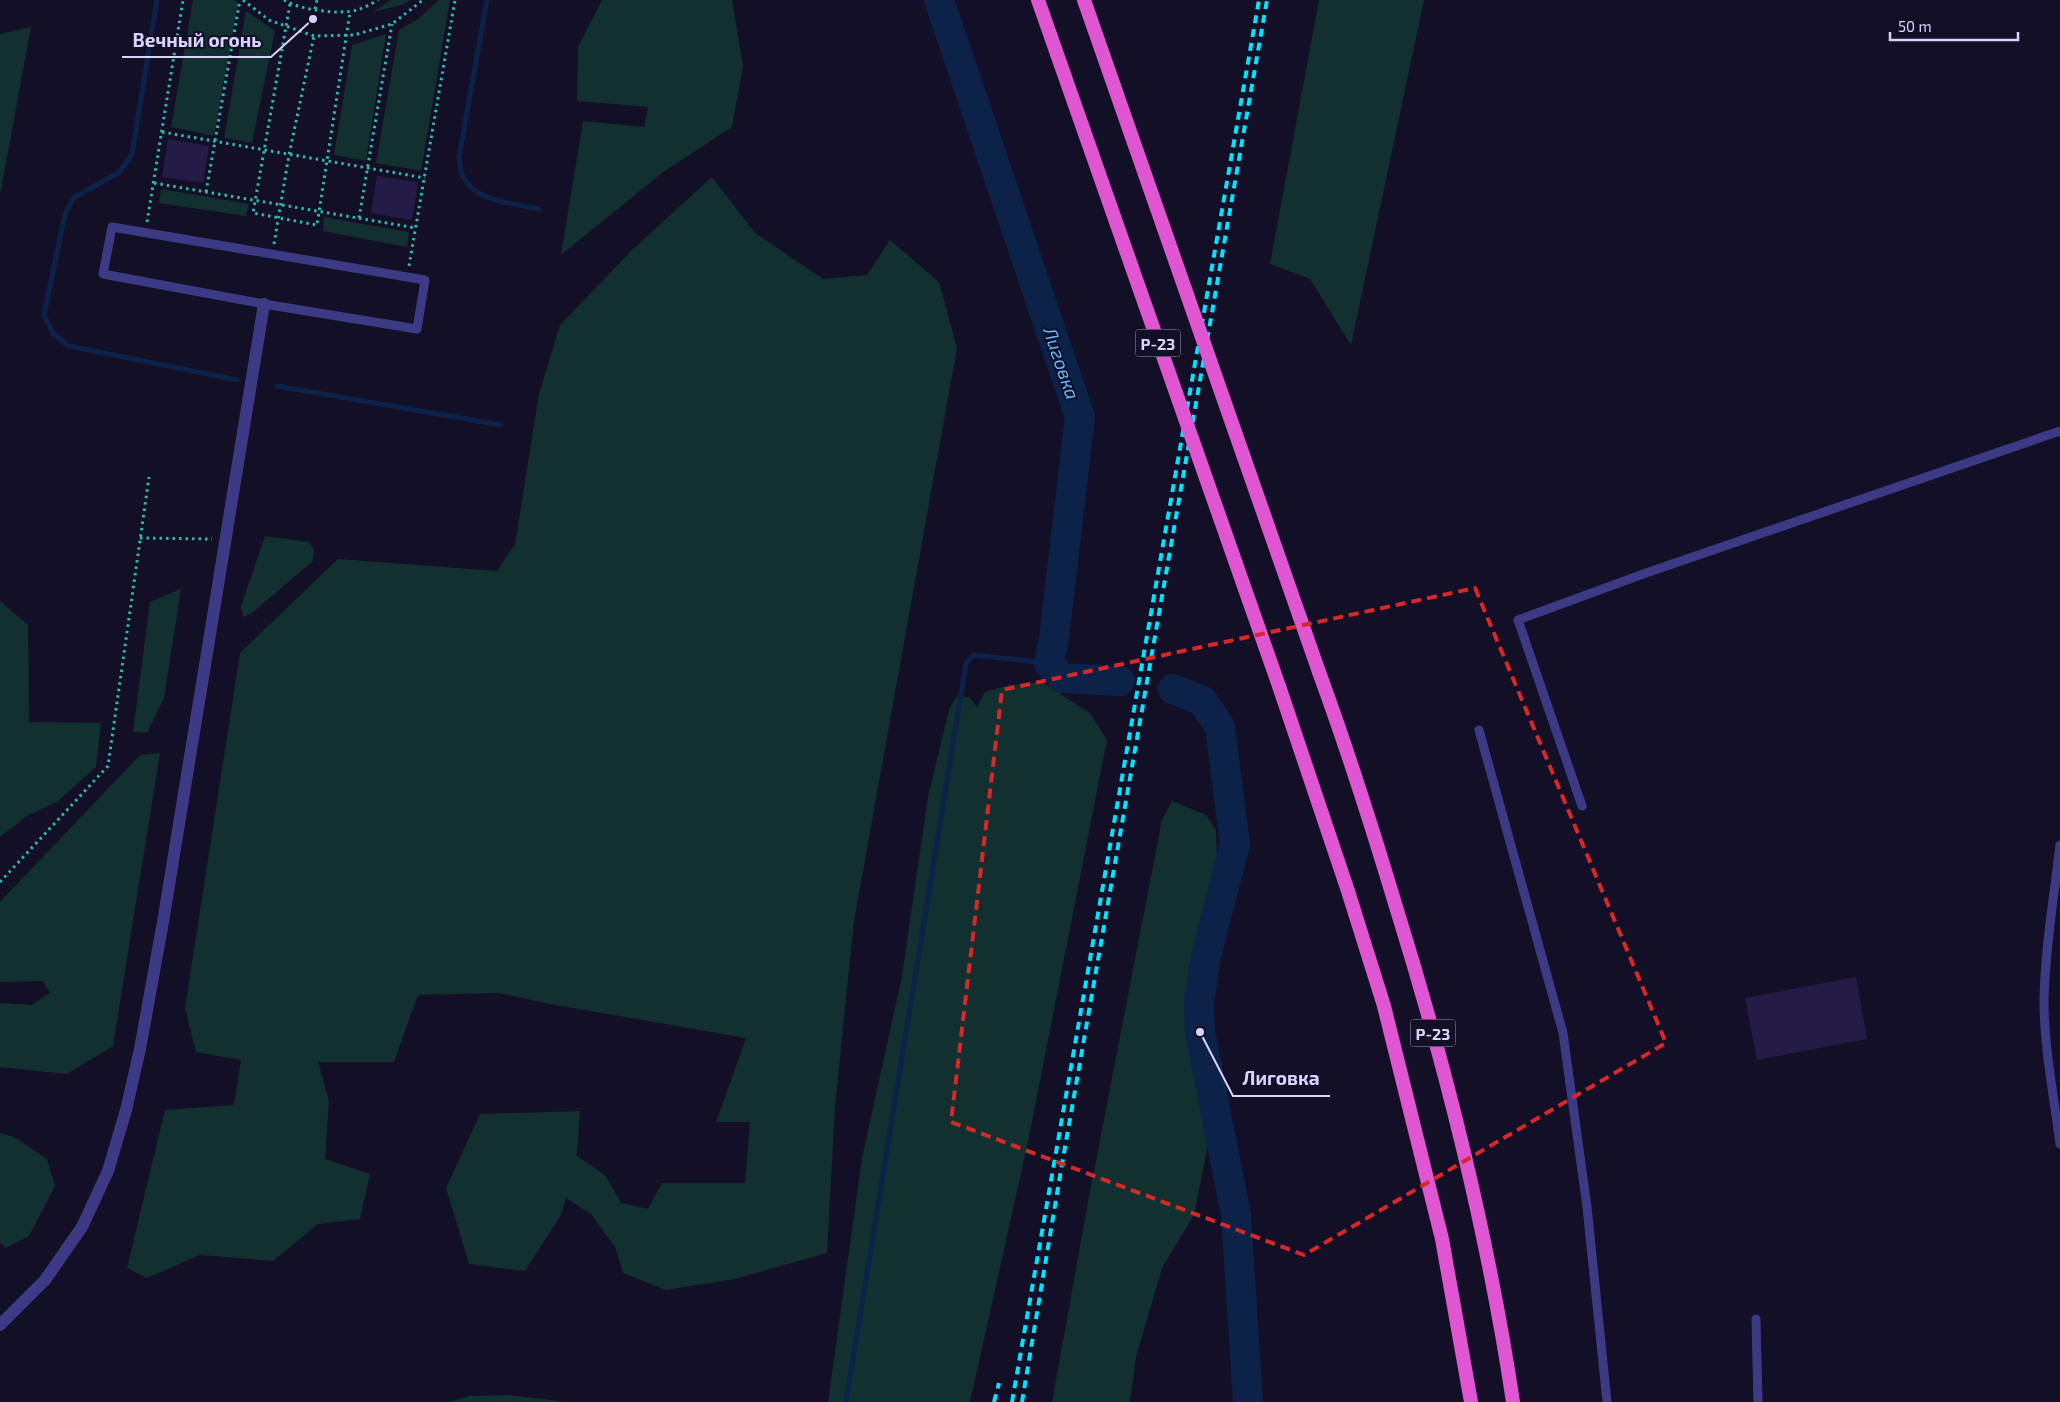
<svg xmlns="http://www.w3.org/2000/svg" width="2060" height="1402" font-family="'Exo 2',sans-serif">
  <rect width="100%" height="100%" fill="#130f26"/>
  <!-- green -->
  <g fill="#12302f">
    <path d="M193,0H235L238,3L214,136L171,127Z"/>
    <path d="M391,0H410L402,5L373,12Z"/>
    <path d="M439,0H450L421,171L376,163L399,30L418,19Z"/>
    <path d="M602,0H732L743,66L732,127L663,172L561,255L583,121L644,127L648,107L577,101L578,47Z"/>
    <path d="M1319,0H1424L1351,345L1310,279L1270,264Z"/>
    <path d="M246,11L275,31L252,143L224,138Z"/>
    <path d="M31,27L0,195V34Z"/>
    <path d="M386,34L366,161L334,155L352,45Z"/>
    <path d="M712,177L755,233L823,279L867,275L890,240L939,282L957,348L854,921L835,1107L827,1253L735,1279L666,1290L623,1273L615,1247L591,1214L566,1198L561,1215L525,1271L469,1264L446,1188L480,1114L580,1111L577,1156L605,1175L621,1203L648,1209L662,1183H745L750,1122H716L746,1038L550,1004L498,993L418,995L394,1062H318L329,1101L325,1159L370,1174L360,1219L318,1224L273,1261L200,1255L147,1278L127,1268L165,1110L234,1105L241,1060L196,1052L185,1008L240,653L338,559L497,571L515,544L539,394L560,325L633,249Z"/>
    <path d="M161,189L249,204L246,216L159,203Z"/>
    <path d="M324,217L409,232L407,247L323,231Z"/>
    <path d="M265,536L309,542L314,550L313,561L252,613L243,617L241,606Z"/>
    <path d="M181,589L164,698L147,733L133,732L150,602Z"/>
    <path d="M0,601L28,625L29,722L101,723L96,767L57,802L28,815L0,837Z"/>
    <path d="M1042,682L1090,713L1107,740L1028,1142L970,1402H828L862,1158L902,976L928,797L949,710L956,697H969L977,707L985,692L1010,685Z"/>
    <path d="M160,753L113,1046L67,1074L0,1067V1003L32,1005L50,993L43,981L0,982V902L140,755Z"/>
    <path d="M1172,801L1206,815L1216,830L1217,859L1205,909L1189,966L1188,1016L1210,1135L1194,1215L1162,1268L1136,1357L1130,1402H1052L1088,1202L1162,820Z"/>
    <path d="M0,1133L14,1137L47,1159L55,1186L29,1236L6,1248L0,1243Z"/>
    <path d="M508,1395L568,1402H448L470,1396Z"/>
  </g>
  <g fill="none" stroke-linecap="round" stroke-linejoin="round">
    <!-- stream -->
    <g stroke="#0c2248" stroke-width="5">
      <path d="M157,0L132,154L120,172L73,198L65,214L44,315L53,333L68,346L237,380"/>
      <path d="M487,0L459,157C460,163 460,171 463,176C474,202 514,203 539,209"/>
      <path d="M277,386L501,425"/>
      <path d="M846,1402L966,664L973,655L1049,663"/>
    </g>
    <!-- river -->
    <g stroke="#0c2248" stroke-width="30">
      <path d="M939,0L1080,417L1054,638L1049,663L1062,678L1120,681"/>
      <path d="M1173,689L1203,701L1220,727L1235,844L1206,956L1199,1003L1200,1032L1236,1215L1248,1402"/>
    </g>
  </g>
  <!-- building -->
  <g fill="#241b47">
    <path d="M168,139L209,146L203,183L162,177Z"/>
    <path d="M377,176L418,182L412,220L371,213Z"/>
    <path d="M1856,977L1867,1039L1757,1060L1745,998Z"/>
  </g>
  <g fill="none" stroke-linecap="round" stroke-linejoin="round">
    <!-- path -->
    <g stroke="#2fb8b0" stroke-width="3" stroke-dasharray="2.5 4" stroke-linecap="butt">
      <path d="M243,0L269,20L314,36L354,35L392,24L423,0"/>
      <path d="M284,0C300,10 339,15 357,10C364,8 371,4 378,0"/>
      <path d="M290,4L253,213L317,225L350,12"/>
      <path d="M315,9L317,0"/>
      <path d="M162,132L425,178"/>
      <path d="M154,183L416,228"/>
      <path d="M206,192L240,0"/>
      <path d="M359,218L392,24"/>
      <path d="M147,222L183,0"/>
      <path d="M274,244L289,155L314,36"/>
      <path d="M409,266L455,0"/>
      <path d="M140,538L212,539"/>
      <path d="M0,882L108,766L149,477"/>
    </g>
    <!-- service -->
    <g stroke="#3d3a85" stroke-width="9">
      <path d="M112,227L425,280L417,329L264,304L103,274Z"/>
      <path d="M1479,730L1563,1033L1587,1207L1607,1402"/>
      <path d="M1582,806L1518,620L1646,573L2060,431"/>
      <path d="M2060,845C2054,896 2045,949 2044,1000C2044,1048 2054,1097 2060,1144"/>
      <path d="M1756,1319L1758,1402"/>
    </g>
    <!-- minor -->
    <path stroke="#3d3a85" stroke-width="12" d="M0,1325L45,1280L82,1227L108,1171L126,1110L140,1049L163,922L264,304"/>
    <!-- trunk -->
    <g stroke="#e055d1" stroke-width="14">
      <path d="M1319,672C1348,751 1373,830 1397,910C1447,1071 1488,1235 1513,1402"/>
      <path d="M1279,686L1348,891L1384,1006L1442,1239L1471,1402"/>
    </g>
    <!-- rail -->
    <g stroke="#00e5ff" stroke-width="4" stroke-dasharray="8 6" stroke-linecap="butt">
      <path d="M994,1402L999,1383"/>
      <path d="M1012,1402L1259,0"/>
      <path d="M1022,1402L1061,1170L1267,0"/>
    </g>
    <!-- trunk-bridge -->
    <g stroke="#e055d1" stroke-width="14">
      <path d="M1038,0L1279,686"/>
      <path d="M1084,0L1319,672"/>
    </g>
  </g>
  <!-- marked area -->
  <path fill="none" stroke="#d62828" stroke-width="4" stroke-dasharray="10 6" stroke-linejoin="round" d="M1475,588L1666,1043L1304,1255L951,1122L1002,690Z"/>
  <g text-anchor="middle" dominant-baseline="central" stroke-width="4" stroke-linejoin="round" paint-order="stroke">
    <!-- shield labels -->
    <g fill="#130f26" stroke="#9e99be" stroke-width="1">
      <rect x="1135.5" y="329.5" width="45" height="27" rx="4"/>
      <rect x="1410.5" y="1019.5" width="45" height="27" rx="4"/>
    </g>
    <g font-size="16" font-weight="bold" fill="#d9d4ff">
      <text x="1158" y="343">Р-23</text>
      <text x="1433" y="1033">Р-23</text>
    </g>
    <!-- water labels -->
    <g font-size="19" font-style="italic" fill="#62b6ff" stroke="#130f26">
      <text transform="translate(1062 363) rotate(71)">Лиговка</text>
    </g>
  </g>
  <!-- callouts -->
  <path fill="none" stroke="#d9d4ff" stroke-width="2" d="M313 19L271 57H122M1200 1032L1233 1096H1330"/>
  <g fill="#d9d4ff" stroke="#130f26" stroke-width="2">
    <circle cx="313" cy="19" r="5"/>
    <circle cx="1200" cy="1032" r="5"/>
  </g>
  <g font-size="19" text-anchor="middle" font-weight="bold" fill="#d9d4ff" stroke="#130f26" stroke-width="4" stroke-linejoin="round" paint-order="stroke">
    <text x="197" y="47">Вечный огонь</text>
    <text x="1281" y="1085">Лиговка</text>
  </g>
  <!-- scale -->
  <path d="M1890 32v8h128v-8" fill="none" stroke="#d9d4ff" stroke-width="2.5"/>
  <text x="1898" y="32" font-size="15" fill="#d9d4ff" stroke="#130f26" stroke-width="4" paint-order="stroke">50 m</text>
</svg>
